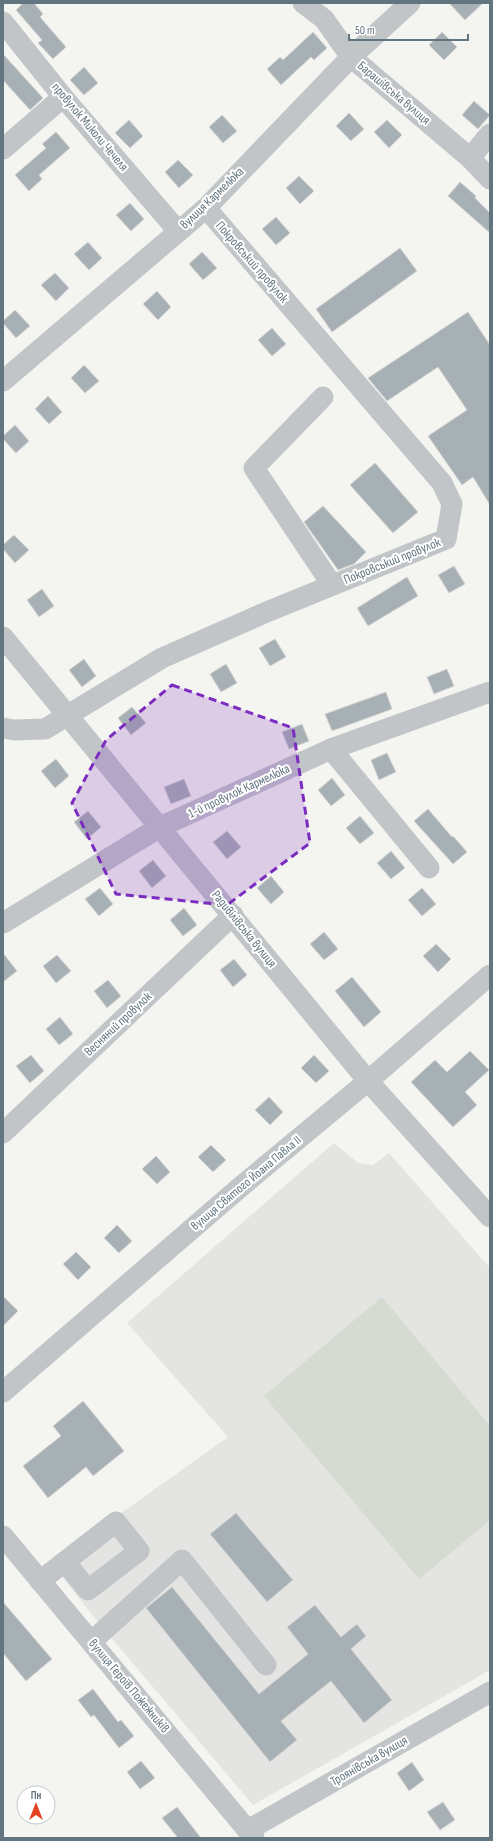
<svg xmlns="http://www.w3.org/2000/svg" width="493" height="1841" font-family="'Sofia Sans Condensed',sans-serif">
  <rect width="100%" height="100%" fill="#f4f4f0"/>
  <!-- built -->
  <path fill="#e4e5e3" d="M334,1143L358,1163L373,1165L389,1153L490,1268V1670L253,1805L102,1627L51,1563L228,1437L127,1323Z"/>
  <!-- green -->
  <path fill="#d5dbd1" d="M382,1297L490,1426V1520L419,1579L264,1396Z"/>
  <!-- building -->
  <g fill="#a7b0b5" stroke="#d5d5d3">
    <path d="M23,3H34L43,14L40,17L66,47L53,59L38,43L42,40L16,10Z"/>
    <path d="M449,3H483L465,20Z"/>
    <path d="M313,32L327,48L314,60L311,57L281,85L267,69L280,57L283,60Z"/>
    <path d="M442,32L457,47L444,60L429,45Z"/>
    <path d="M3,54L43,98L30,110L3,80Z"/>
    <path d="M84,67L98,83L84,95L70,80Z"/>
    <path d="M474,101L490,115L478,129L462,115Z"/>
    <path d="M349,113L364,129L351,141L336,126Z"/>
    <path d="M222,115L237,131L223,143L209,127Z"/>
    <path d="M129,120L143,136L130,148L115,133Z"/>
    <path d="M387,120L402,135L389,148L374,132Z"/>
    <path d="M56,132L70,148L39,175L42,179L29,191L15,175L46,148L42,144Z"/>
    <path d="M178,160L193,175L179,188L165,172Z"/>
    <path d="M299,176L314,191L300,204L286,188Z"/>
    <path d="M460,182L476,196L475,198L490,213V233L448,196Z"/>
    <path d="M130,203L144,219L131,231L116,215Z"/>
    <path d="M276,217L290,233L276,245L262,229Z"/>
    <path d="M88,242L102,258L89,270L74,254Z"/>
    <path d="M400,248L417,271L332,332L316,309Z"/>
    <path d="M202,252L217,268L203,280L189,264Z"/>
    <path d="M55,273L69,288L56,301L41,285Z"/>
    <path d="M157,291L171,307L158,320L143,304Z"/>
    <path d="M15,310L30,326L16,338L3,323V321Z"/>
    <path d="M468,312L490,345V505L473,477L462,485L428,436L467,410L438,367L387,401L368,378Z"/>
    <path d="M272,328L286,344L272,356L258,340Z"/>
    <path d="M84,365L99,381L85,393L71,378Z"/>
    <path d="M48,396L62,412L49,424L35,409Z"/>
    <path d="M15,425L29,441L16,453L3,439V436Z"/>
    <path d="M375,463L418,512L393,533L350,485Z"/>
    <path d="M323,506L366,552L354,564L338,570L304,522Z"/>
    <path d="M14,535L29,550L15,563L3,549V545Z"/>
    <path d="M454,566L465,584L449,593L438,575Z"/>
    <path d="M407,577L418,596L368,626L357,608Z"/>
    <path d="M42,589L54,606L39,617L27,600Z"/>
    <path d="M275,639L286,657L270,666L259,648Z"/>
    <path d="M84,659L96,676L82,687L69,670Z"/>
    <path d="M226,664L237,683L221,692L210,674Z"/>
    <path d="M447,669L454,686L434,694L427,677Z"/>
    <path d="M386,692L392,709L332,731L325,714Z"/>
    <path d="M132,707L146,723L131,735L118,718Z"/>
    <path d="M302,724L309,741L289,749L282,732Z"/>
    <path d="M387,753L396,772L379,780L371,760Z"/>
    <path d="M56,759L69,776L55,788L41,771Z"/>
    <path d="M332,778L345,795L331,806L318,790Z"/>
    <path d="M184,779L191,796L171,804L164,787Z"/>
    <path d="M428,809L452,837L453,836L467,852L453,864L414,821Z"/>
    <path d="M88,811L101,827L87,839L74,822Z"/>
    <path d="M360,816L374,833L360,844L346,828Z"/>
    <path d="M227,831L241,847L227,859L213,842Z"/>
    <path d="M391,851L405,868L391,879L377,863Z"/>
    <path d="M153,860L166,876L152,888L139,871Z"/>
    <path d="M271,876L284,892L271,904L257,888Z"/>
    <path d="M100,888L113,904L99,916L85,899Z"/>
    <path d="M422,888L436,904L422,916L408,900Z"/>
    <path d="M184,908L197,925L183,936L170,920Z"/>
    <path d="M324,932L338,949L324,960L310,944Z"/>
    <path d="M436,944L451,959L438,972L423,956Z"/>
    <path d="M3,953L17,971L3,982Z"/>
    <path d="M57,955L71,971L56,983L43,966Z"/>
    <path d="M234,959L247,975L233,987L220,970Z"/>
    <path d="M352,977L381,1012L364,1027L335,991Z"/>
    <path d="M108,980L121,996L107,1008L94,991Z"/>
    <path d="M60,1017L73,1034L59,1045L46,1029Z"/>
    <path d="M470,1051L489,1070L465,1092L477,1105L453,1127L411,1082L435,1060L447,1072Z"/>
    <path d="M31,1055L44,1071L30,1083L16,1066Z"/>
    <path d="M314,1055L329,1071L316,1083L301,1068Z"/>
    <path d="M269,1097L283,1112L270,1125L255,1110Z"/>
    <path d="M211,1145L226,1160L213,1172L198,1157Z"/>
    <path d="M156,1156L170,1172L157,1184L142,1169Z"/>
    <path d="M117,1225L132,1241L119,1253L104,1238Z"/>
    <path d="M76,1252L91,1267L78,1280L63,1264Z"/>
    <path d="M3,1296L18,1311L3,1326Z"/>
    <path d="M83,1401L124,1451L93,1476L86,1467L48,1498L23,1466L61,1436L53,1426Z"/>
    <path d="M236,1513L293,1580L267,1602L210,1534Z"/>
    <path d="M172,1587L259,1694L308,1654L287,1627L315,1605L341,1637L357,1624L366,1636L351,1649L392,1700L364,1723L331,1681L281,1721L297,1740L270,1762L146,1608Z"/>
    <path d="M3,1602L52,1659L26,1681L3,1653Z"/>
    <path d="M93,1689L118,1722L121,1720L134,1736L119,1748L94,1715L91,1717L78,1700Z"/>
    <path d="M141,1761L155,1778L140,1789L127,1772Z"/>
    <path d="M412,1762L424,1780L409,1791L397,1773Z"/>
    <path d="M443,1802L455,1820L440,1830L427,1812Z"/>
    <path d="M177,1807L201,1838H178L162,1818Z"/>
  </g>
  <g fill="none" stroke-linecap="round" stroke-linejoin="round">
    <!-- minor -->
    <g stroke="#c1c5c8" stroke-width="21">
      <path d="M303,3L324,19L351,57L470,158L490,179"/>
      <path d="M3,22L63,97L178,231"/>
      <path d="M3,149L63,97"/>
      <path d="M470,158L490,134"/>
      <path d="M3,381L206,208L351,57L410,3"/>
      <path d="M323,397L254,468L332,585"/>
      <path d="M3,637L368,1081L490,1217"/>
      <path d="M3,728L14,730L45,729L162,658L269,611L446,539L452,504L442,483L206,208"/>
      <path d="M331,749L429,868"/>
      <path d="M3,923L160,827L331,749L490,692"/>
      <path d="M3,1133L233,915"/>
      <path d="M3,1392L238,1189L368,1081L490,975"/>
      <path d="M3,1536L254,1838"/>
      <path d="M40,1581L116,1522L139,1551L88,1590L65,1562"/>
      <path d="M92,1641L182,1560L266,1665"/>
      <path d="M248,1830L490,1692"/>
    </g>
  </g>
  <!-- marked area -->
  <path fill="#7b2cbf" fill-opacity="0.2" stroke="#7b2cbf" stroke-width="3" stroke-dasharray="8 5" stroke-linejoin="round" d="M172,685L293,728L310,843L227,905L116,894L72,803L106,740Z"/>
  <g text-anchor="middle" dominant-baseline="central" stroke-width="4" stroke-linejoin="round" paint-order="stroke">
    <!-- street labels -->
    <g font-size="13" fill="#637581" stroke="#fff">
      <text transform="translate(394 93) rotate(40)">Барашівська вулиця</text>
      <text transform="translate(90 127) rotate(50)">провулок Миколи Чечеля</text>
      <text transform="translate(212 198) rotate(-44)">вулиця Кармелюка</text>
      <text transform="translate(252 262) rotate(49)">Покровський провулок</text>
      <text transform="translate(392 561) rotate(-22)">Покровський провулок</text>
      <text transform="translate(239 791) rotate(-25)">1-й провулок Кармелюка</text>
      <text transform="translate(244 929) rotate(51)">Радивілівська вулиця</text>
      <text transform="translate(118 1024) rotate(-43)">Весняний провулок</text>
      <text transform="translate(246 1183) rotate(-40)">вулиця Святого Йоана Павла II</text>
      <text transform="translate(129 1686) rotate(50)">вулиця Героїв Пожежників</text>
      <text transform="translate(369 1761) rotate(-30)">Троянівська вулиця</text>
    </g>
  </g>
  <!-- border -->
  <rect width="493" height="1841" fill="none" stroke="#637581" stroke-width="8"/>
  <!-- north arrow -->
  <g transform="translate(36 1805)"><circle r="19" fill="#ffffff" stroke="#c1c8cd"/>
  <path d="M0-3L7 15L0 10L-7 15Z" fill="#e24322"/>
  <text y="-6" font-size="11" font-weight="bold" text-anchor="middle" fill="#637581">Пн</text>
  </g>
  <!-- scale -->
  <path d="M349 34v6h119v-6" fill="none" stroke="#637581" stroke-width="2"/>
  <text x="355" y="34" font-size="12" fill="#637581" stroke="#ffffff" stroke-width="3" paint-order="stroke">50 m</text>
</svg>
